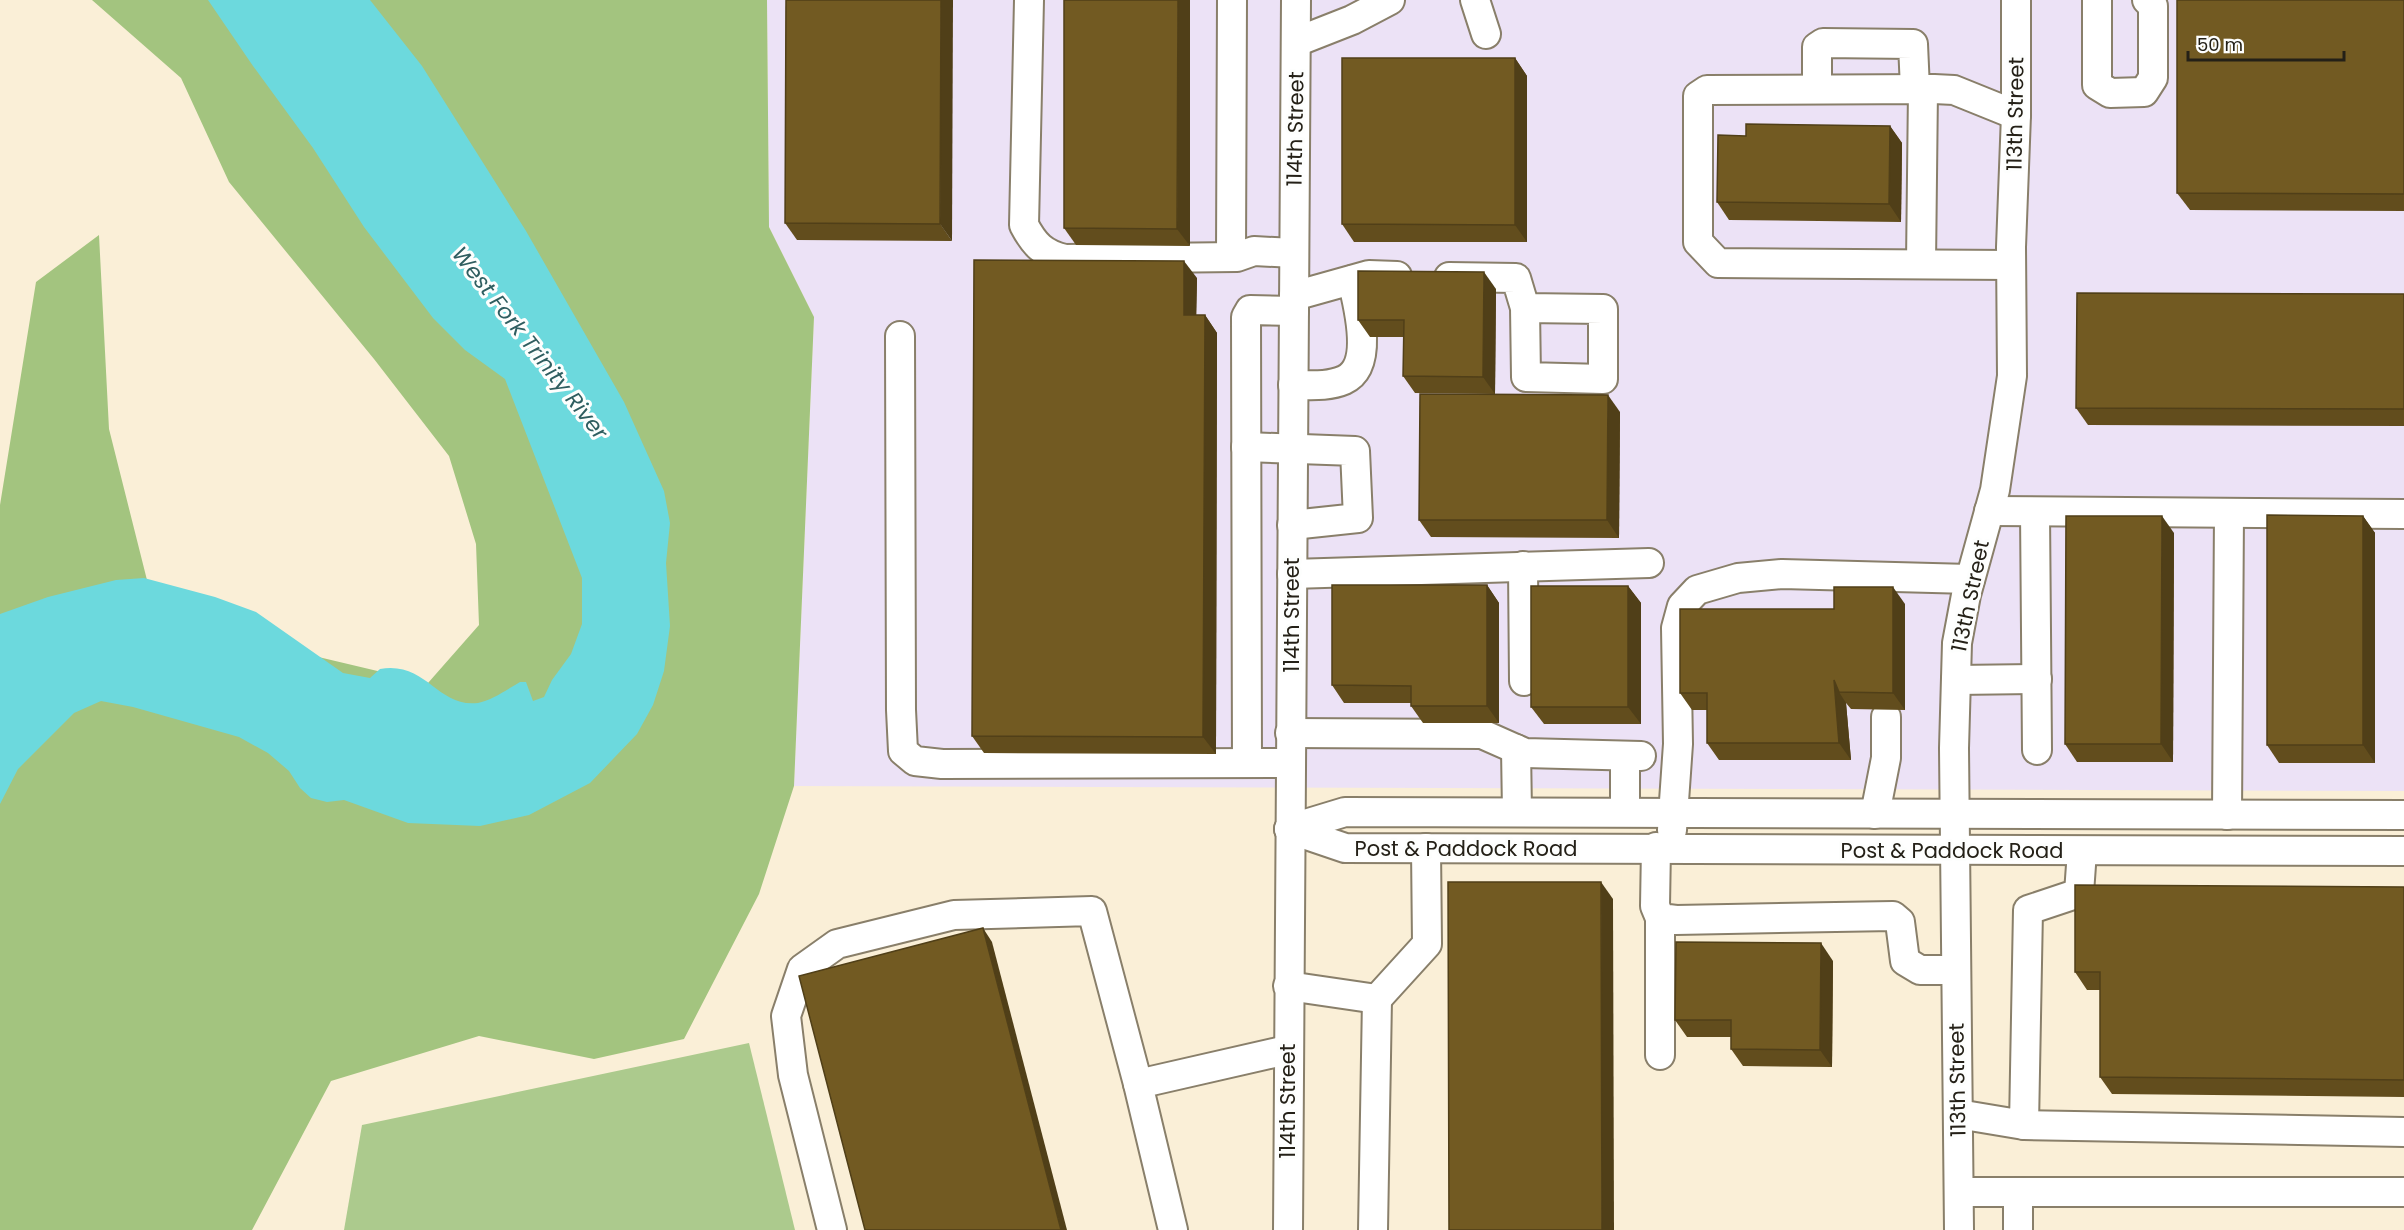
<svg xmlns="http://www.w3.org/2000/svg" width="2404" height="1230" font-family="Poppins,sans-serif">
  <rect width="100%" height="100%" fill="#faefd7"/>
  <!-- commercial -->
  <path fill="#ece2f6" d="M767,0H2404V791L794,786L814,317L769,227Z"/>
  <!-- green -->
  <path fill="#acca8d" d="M749,1043L795,1230H344L362,1125Z"/>
  <!-- forest -->
  <path fill="#a3c47f" d="M92,0H767L769,227L814,317L794,786L759,894L684,1039L594,1059L479,1036L331,1081L252,1230H0V505L36,282L99,235L109,429L149,588L289,650L428,683L479,625L476,544L449,456L374,359L229,182L181,78Z"/>
  <!-- water -->
  <path fill="#6cd9dd" d="M208,0H370L422,66L526,231L624,402L664,491L670,523L666,563L670,626L664,671L653,705L637,734L590,783L529,815L480,826L408,823L344,800L327,802L311,798L300,788L289,771L268,753L239,737L133,707L101,701L74,713L18,769L0,804V614L48,597L116,580L144,578L215,597L256,612L343,673L370,678L380,669C427,661 437,708 478,703C491,701 508,689 520,682H526L533,701L544,697L552,680L571,654L582,624V578L505,379L465,350L433,318L364,227L313,148L253,66Z"/>
  <g fill="none" stroke-linecap="round" stroke-linejoin="round">
    <defs>
      <g id="minor">
        <path d="M1029,0L1024,225C1034,244 1043,254 1065,259L1237,257L1254,251L1294,253"/>
        <path d="M1475,0L1486,34"/>
        <path d="M2097,0V85L2110,93L2144,92L2153,78V6L2147,0"/>
        <path d="M1296,42L1352,20L1390,0"/>
        <path d="M1817,89V47L1823,43L1913,44L1915,89"/>
        <path d="M1231,257L1232,0"/>
        <path d="M1921,264L1923,89"/>
        <path d="M2011,265L1718,263L1698,242V96L1707,90L1934,89L1954,90L2016,115"/>
        <path d="M1449,277L1516,278L1525,308L1526,377L1603,379V309L1525,308"/>
        <path d="M1294,296L1369,275L1397,276"/>
        <path d="M900,336L901,710L903,751L915,761L942,764L1290,763"/>
        <path d="M1293,385C1310,385 1328,387 1344,380C1375,366 1358,305 1352,280"/>
        <path d="M1246,447L1355,451L1358,518L1292,525"/>
        <path d="M1989,511L2404,514"/>
        <path d="M2035,512L2037,750"/>
        <path d="M1523,566L1524,681"/>
        <path d="M1292,574L1649,563"/>
        <path d="M1956,680L2037,679"/>
        <path d="M1290,733L1482,734L1525,753L1641,756"/>
        <path d="M1516,749L1517,812"/>
        <path d="M1247,763L1246,317L1250,310L1294,311"/>
        <path d="M1625,812V756"/>
        <path d="M1875,814L1886,758V717"/>
        <path d="M2227,815L2229,513"/>
        <path d="M1289,829L1345,848L2404,851"/>
        <path d="M1289,829L1345,812L2404,815"/>
        <path d="M1672,830L1678,744L1676,628L1682,606L1697,590L1738,578L1782,574L1970,579"/>
        <path d="M1656,847L1655,906L1660,918L1676,920L1893,916L1900,922L1905,961L1920,970H1956"/>
        <path d="M1660,918V1055"/>
        <path d="M1288,986L1377,999L1373,1230"/>
        <path d="M1377,999L1427,944L1426,848"/>
        <path d="M1958,1114L2024,1125L2028,910L2079,893L2082,851"/>
        <path d="M2024,1125L2404,1132"/>
        <path d="M1959,1192H2404"/>
        <path d="M832,1230L793,1075L786,1016L802,969L837,944L954,915L1092,911L1138,1084"/>
        <path d="M1173,1230L1138,1084L1287,1050"/>
        <path d="M1288,1230L1296,0"/>
        <path d="M1959,1230L1954,748L1957,643L1966,595L1995,490L2012,376L2011,247L2016,115V0"/>
        <path d="M2018,1230V1192"/>
      </g>
    </defs>
    <!-- minor casing -->
    <use href="#minor" stroke="#897f6a" stroke-width="32"/>
    <!-- minor -->
    <use href="#minor" stroke="#fff" stroke-width="28"/>
  </g>
  <!-- wall -->
  <g fill="#624d1d">
    <path d="M786,0L952,241L797,240L785,223Z"/>
    <path d="M1064,0L1190,246L1076,245L1064,228Z"/>
    <path d="M2404,0V211L2190,210L2177,193Z"/>
    <path d="M1515,58L1527,76V242H1354L1342,224Z"/>
    <path d="M1890,126L1902,143L1901,222L1729,220L1717,202L1746,136Z"/>
    <path d="M1197,278L1196,315H1205L1217,333L1216,754L984,753L972,736Z"/>
    <path d="M1496,289L1495,394L1415,393L1403,376L1404,337H1370L1358,320Z"/>
    <path d="M2404,294V426L2088,425L2076,408Z"/>
    <path d="M1620,412L1619,538L1431,537L1419,520Z"/>
    <path d="M2363,516L2375,533V763H2279L2267,745Z"/>
    <path d="M2174,533L2173,762H2077L2065,744Z"/>
    <path d="M1487,585L1499,603V723H1423L1411,706V703H1344L1332,685Z"/>
    <path d="M1628,586L1641,603V724H1544L1531,707Z"/>
    <path d="M1905,604V710L1851,709L1846,703L1851,760H1719L1707,743V710H1692L1680,693L1834,609Z"/>
    <path d="M2404,887V1097L2112,1094L2100,1077V990H2087L2075,972Z"/>
    <path d="M1833,961L1832,1067L1743,1066L1731,1049V1037H1687L1675,1020Z"/>
  </g>
  <!-- shaded-wall -->
  <g fill="#503f18">
    <path d="M941,0H953L952,241L940,224Z"/>
    <path d="M1178,0H1190V246L1177,229Z"/>
    <path d="M1515,58L1527,76V242L1515,225Z"/>
    <path d="M1890,126L1902,143L1901,222L1889,204Z"/>
    <path d="M1184,261L1197,278L1196,333L1184,315Z"/>
    <path d="M1484,272L1496,289L1495,394L1483,377Z"/>
    <path d="M1205,315L1217,333L1216,754L1203,737Z"/>
    <path d="M1608,395L1620,412L1619,538L1607,520Z"/>
    <path d="M2162,516L2174,533L2173,762L2161,744Z"/>
    <path d="M2363,516L2375,533V763L2363,745Z"/>
    <path d="M1487,585L1499,603V723L1487,706Z"/>
    <path d="M1628,586L1641,603V724L1628,707Z"/>
    <path d="M1893,587L1905,604V710L1893,693Z"/>
    <path d="M1834,680L1839,692L1846,703L1851,760L1839,743Z"/>
    <path d="M1601,882L1613,899L1614,1230H1602Z"/>
    <path d="M983,928L992,942L1067,1230H1061Z"/>
    <path d="M1821,943L1833,961L1832,1067L1820,1050Z"/>
  </g>
  <!-- building -->
  <g fill="#725a22" stroke="#503f18" stroke-width="1.5">
    <path d="M786,0H941L940,224L785,223Z"/>
    <path d="M1064,0H1178L1177,229L1064,228Z"/>
    <path d="M2177,0H2404V194L2177,193Z"/>
    <path d="M1342,58H1515V225L1342,224Z"/>
    <path d="M1746,124L1890,126L1889,204L1717,202L1718,135L1746,136Z"/>
    <path d="M974,260L1184,261V315H1205L1203,737L972,736Z"/>
    <path d="M1358,271L1484,272L1483,377L1403,376L1404,320H1358Z"/>
    <path d="M2077,293L2404,294V409L2076,408Z"/>
    <path d="M1420,394L1608,395L1607,520H1419Z"/>
    <path d="M2267,515L2363,516V745H2267Z"/>
    <path d="M2066,516H2162L2161,744H2065Z"/>
    <path d="M1332,585H1487V706H1411V686L1332,685Z"/>
    <rect x="1531" y="586" width="97" height="121"/>
    <path d="M1834,587H1893V693L1839,692L1834,680L1839,743H1707V693H1680V609H1834Z"/>
    <path d="M1448,882H1601L1602,1230H1449Z"/>
    <path d="M2075,885L2404,887V1080L2100,1077V972H2075Z"/>
    <path d="M983,928L1061,1230H865L799,976Z"/>
    <path d="M1676,942L1821,943L1820,1050L1731,1049V1020H1675Z"/>
  </g>
  <g text-anchor="middle" dominant-baseline="central" stroke-width="6" stroke-linejoin="round" paint-order="stroke">
    <!-- street labels -->
    <g font-size="21" fill="#242017" stroke="#fdfefd">
      <text transform="translate(2015 114) rotate(-89)">113th Street</text>
      <text transform="translate(1295 129) rotate(-89)">114th Street</text>
      <text transform="translate(1970 596) rotate(-78)">113th Street</text>
      <text transform="translate(1291 615) rotate(-90)">114th Street</text>
      <text x="1466" y="848">Post &amp; Paddock Road</text>
      <text x="1952" y="850">Post &amp; Paddock Road</text>
      <text transform="translate(1957 1080) rotate(-91)">113th Street</text>
      <text transform="translate(1287 1101) rotate(-90)">114th Street</text>
    </g>
    <!-- water labels -->
    <g font-size="22" font-style="italic" fill="#2f5e60" stroke="#fdfefd">
      <text transform="translate(530 343) rotate(52)">West Fork Trinity River</text>
    </g>
  </g>
  <!-- scale -->
  <path d="M2188 51v9h156v-9" fill="none" stroke="#242017" stroke-width="3"/>
  <text x="2197" y="51" font-size="18" fill="#242017" stroke="#fdfefd" stroke-width="4.5" paint-order="stroke">50 m</text>
</svg>
